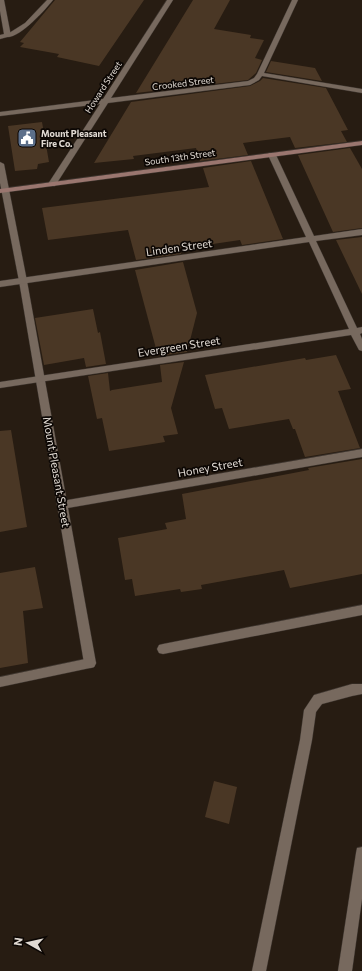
<svg xmlns="http://www.w3.org/2000/svg" width="362" height="971" font-family="Commissioner,sans-serif">
  <rect width="100%" height="100%" fill="#271c12"/>
  <!-- building -->
  <g fill="#4a3725">
    <path d="M55,0H144L99,66L57,57L59,54L20,47L24,43L20,42Z"/>
    <path d="M193,0H230L214,29L251,35L250,38L264,40L255,58L262,60L256,73L248,80L136,93Z"/>
    <path d="M271,61L315,68L322,81L266,72Z"/>
    <path d="M263,78L326,88L348,130L341,131L347,142L295,148L290,137L243,143L248,155L200,161L196,148L133,156L134,159L94,163L131,102L250,86L260,81Z"/>
    <path d="M42,122L49,162L38,164L37,169L15,171L8,126Z"/>
    <path d="M350,148L362,169V228L333,232L298,155Z"/>
    <path d="M251,161L283,239L242,245L240,240L179,249L181,254L136,260L128,230L48,240L42,208L209,187L203,168Z"/>
    <path d="M362,237V294L336,240Z"/>
    <path d="M183,262L197,313L187,352L158,356L135,270Z"/>
    <path d="M93,309L98,333L100,332L106,364L86,367L84,358L44,365L35,318Z"/>
    <path d="M336,355L351,389L338,391L360,448L305,457L295,429H293L289,419L229,429L222,408L215,409L205,375L305,358L306,360Z"/>
    <path d="M184,362L171,408L178,434L163,436L165,442L109,451L102,418L97,419L88,376L108,373L110,391L112,390L162,382L160,365Z"/>
    <path d="M11,430L27,527L0,532V431Z"/>
    <path d="M362,459V574L290,588L284,570L201,585L202,589L181,592L180,589L135,596L132,579L125,580L118,538L167,529L165,523L186,519L182,494L309,470L308,468Z"/>
    <path d="M35,567L43,608L23,611L28,663L0,668V573Z"/>
    <path d="M214,781L237,787L229,824L205,817Z"/>
  </g>
  <g fill="none" stroke-linecap="round" stroke-linejoin="round">
    <defs>
      <g id="service">
        <path d="M47,0H53C45,10 19,39 6,37V35L25,23Z"/>
        <path d="M0,162L4,164L27,281L96,663L94,667L90,668L86,667L84,663L19,281L0,183Z"/>
        <path d="M352,684H362V694L352,696L322,704L316,712L312,740L266,971H252L300,740L304,710L314,695Z"/>
        <path d="M362,847V899L352,971H338L356,853L357,848Z"/>
      </g>
      <g id="minor">
        <path d="M0,0H4L11,36L0,39V35L4,34L0,11Z"/>
        <path d="M167,0H173L111,98L248,81L254,78L257,74L292,0H298L264,73L362,89V93L262,76L259,80L250,85L108,103L55,186H49L48,184L100,104L0,116V112L103,99Z"/>
        <path d="M269,153H275L276,155L314,236L362,229V235L316,241L357,328L362,327V333L360,334L362,339V351L359,350L351,335L0,388V382L349,329L309,242L0,287V281L306,237L268,155Z"/>
        <path d="M362,449V457L62,509L58,508L57,505L58,502L62,501Z"/>
        <path d="M362,605V615L163,654L159,653L157,649L159,645L163,644Z"/>
        <path d="M90,658L94,659L96,663L94,667L90,668L0,687V677Z"/>
      </g>
      <path id="secondary" d="M362,141V145L0,193V189Z"/>
    </defs>
    <!-- service casing -->
    <use href="#service" stroke="#3d352f" stroke-width="1"/>
    <!-- minor casing -->
    <use href="#minor" stroke="#3d352f" stroke-width="1"/>
    <!-- secondary casing -->
    <use href="#secondary" stroke="#3d352f" stroke-width="1"/>
    <!-- service -->
    <use href="#service" fill="#77695e" fill-rule="evenodd"/>
    <!-- minor -->
    <use href="#minor" fill="#77695e" fill-rule="evenodd"/>
    <!-- secondary -->
    <use href="#secondary" fill="#9a766f" fill-rule="evenodd"/>
  </g>
  <!-- icons -->
  <defs>
    <symbol id="civic-square" viewBox="-11 -11 22 22"><rect x="-9" y="-9" width="18" height="18" rx="4" fill="#5c6f8a" stroke="#0c0704"/><path d="M-.6-6.5H3V-4.5H.6V-3L4-1V1h2V6H-6V1h2V-1L-.6-3ZM-1.2 2.5V6h2.4V2.5Z" fill="#fff"/></symbol>
  </defs>
  <g fill-rule="evenodd">
    <use href="#civic-square" x="16" y="127" width="22" height="22"/>
  </g>
  <g text-anchor="middle" dominant-baseline="central" stroke-width="3.5" stroke-linejoin="round" paint-order="stroke">
    <!-- far-street labels -->
    <g font-size="9" fill="#e1dad3" stroke="#0c0704">
      <text transform="translate(183 83) rotate(-7)">Crooked Street</text>
      <text transform="translate(103 87) rotate(-57)">Howard Street</text>
      <text transform="translate(180 157) rotate(-8)">South 13th Street</text>
    </g>
    <!-- far-poi labels -->
    <g font-size="9" font-weight="bold" fill="#e1dad3" stroke="#0c0704" text-anchor="start">
      <text x="41" y="133">Mount Pleasant<tspan x="41" dy="10">Fire Co.</tspan></text>
    </g>
    <!-- street labels -->
    <g font-size="11" fill="#e1dad3" stroke="#0c0704">
      <text transform="translate(179 247) rotate(-8)">Linden Street</text>
      <text transform="translate(179 346) rotate(-9)">Evergreen Street</text>
      <text transform="translate(210 467) rotate(-10)">Honey Street</text>
      <text transform="translate(57 472) rotate(80)">Mount Pleasant Street</text>
    </g>
  </g>
  <!-- north arrow -->
  <g transform="translate(28 943) rotate(278)" stroke="#0c0704" stroke-width="3" paint-order="stroke">
  <path d="M0-3L7 15L0 10L-7 15Z" fill="#e1dad3"/>
  <text y="-6" font-size="11" font-weight="bold" text-anchor="middle" fill="#e1dad3">N</text>
  </g>
</svg>
